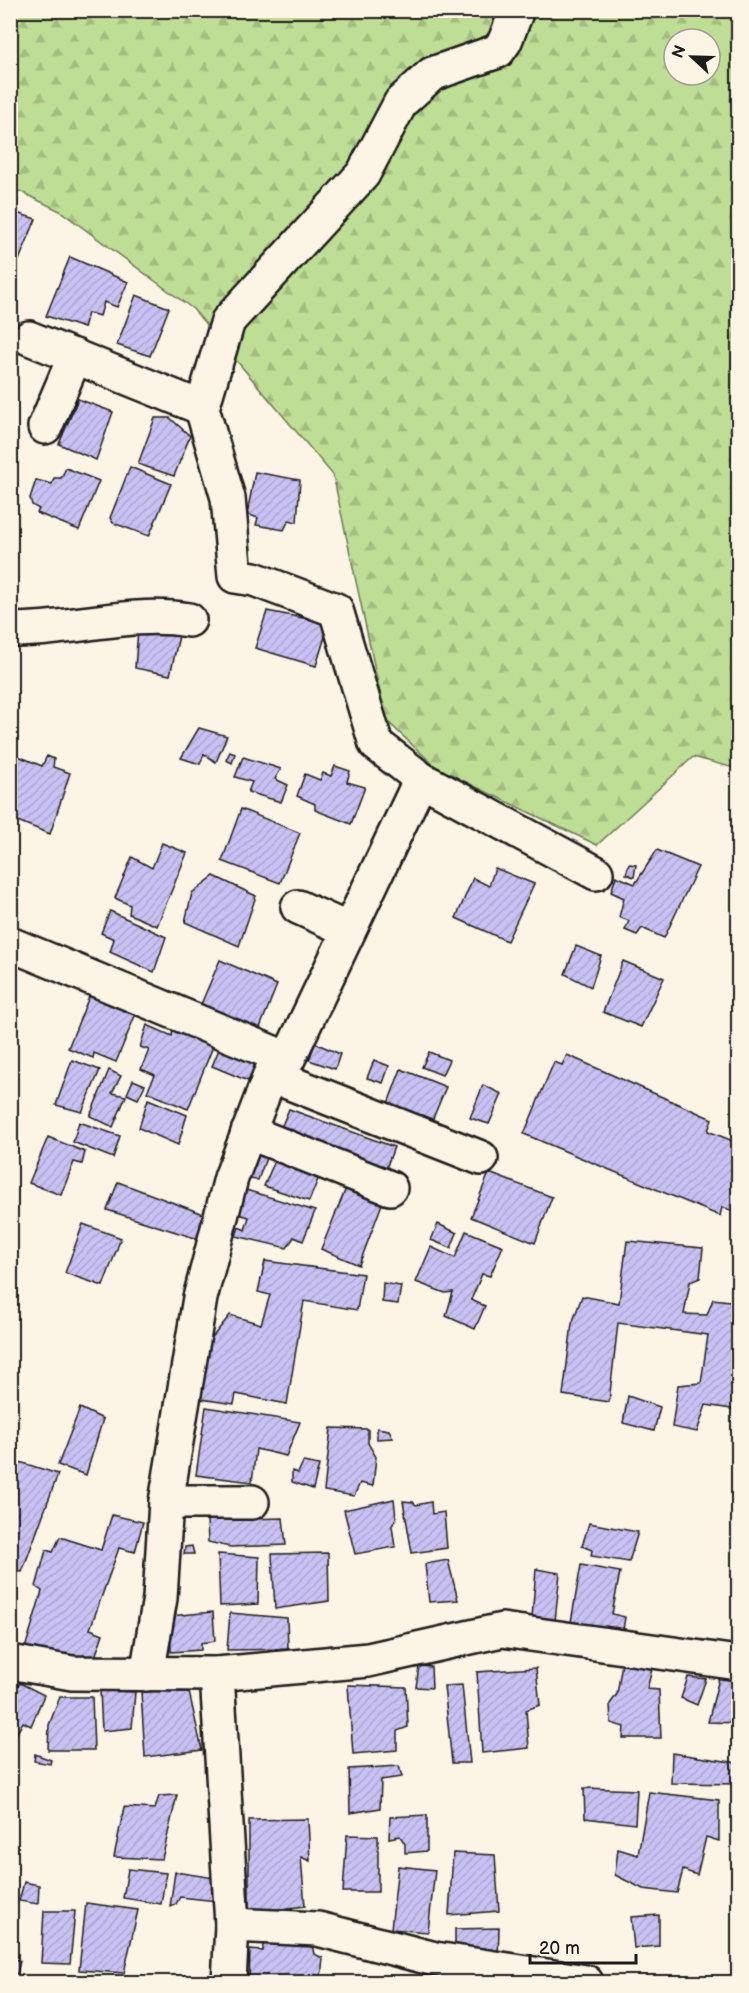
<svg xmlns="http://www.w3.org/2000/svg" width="749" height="1993" font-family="'Balsamiq Sans',sans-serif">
  <defs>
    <pattern id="forest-firs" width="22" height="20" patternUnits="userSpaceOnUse" patternTransform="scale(1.5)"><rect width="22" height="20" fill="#bedd95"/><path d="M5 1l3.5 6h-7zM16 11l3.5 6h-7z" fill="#a3bd80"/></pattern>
    <pattern id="building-hatch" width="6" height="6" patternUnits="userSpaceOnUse" patternTransform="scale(1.5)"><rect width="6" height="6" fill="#c9c1f3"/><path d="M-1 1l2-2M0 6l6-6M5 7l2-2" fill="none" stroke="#aca5d0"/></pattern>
  </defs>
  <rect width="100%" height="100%" fill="#fcf5e5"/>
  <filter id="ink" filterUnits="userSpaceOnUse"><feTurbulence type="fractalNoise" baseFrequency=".0167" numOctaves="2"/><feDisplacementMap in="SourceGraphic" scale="12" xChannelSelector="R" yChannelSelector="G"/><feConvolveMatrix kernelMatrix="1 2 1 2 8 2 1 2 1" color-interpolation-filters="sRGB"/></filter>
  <g filter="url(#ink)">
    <!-- forest -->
    <path fill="url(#forest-firs)" stroke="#6d7c58" stroke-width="1.5" fill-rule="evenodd" d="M10,11H738V769L693,757L597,845L437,768L386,720L333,475L193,309L60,211L11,187ZM674,39H710V75H674Z"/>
    <!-- building -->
    <g fill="url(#building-hatch)" stroke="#1c1c1c" stroke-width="1.5">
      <path d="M10,211L36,219L12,277L10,276Z"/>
      <path d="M70,257L128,282L117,307L104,302L100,316L88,313L84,328L46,316Z"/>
      <path d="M136,295L169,308L150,356L117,345Z"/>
      <path d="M78,399L113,412L96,460L59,444Z"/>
      <path d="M155,418H170L190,436L174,476L138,464Z"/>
      <path d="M130,467L171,484L149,536L113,523L110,518Z"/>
      <path d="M66,468L99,481L79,530L37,513L39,509L32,505L30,498L36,480L52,484L54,478H61Z"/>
      <path d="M255,472L300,480L297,522L289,520L284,530L256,525L258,518L247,514Z"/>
      <path d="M267,611L329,623L316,666L255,648Z"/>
      <path d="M138,630L179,636L170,675L135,668Z"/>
      <path d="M199,728L227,736L216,762L204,754L200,764L181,758Z"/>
      <path d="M230,752L235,754L232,763L226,760Z"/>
      <path d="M11,753L42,766L47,756L54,759L53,767L70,773L50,834L10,818V809L18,792L10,789Z"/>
      <path d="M243,757L281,769L275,779L288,785L281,802L248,792L252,782L235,777Z"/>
      <path d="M335,766L350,771L347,782L365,787L351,824L315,810V804L297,796L305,774L320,780L323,773L331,776Z"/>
      <path d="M241,809L300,833L280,883L222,861Z"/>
      <path d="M162,843L187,853L157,926L129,914L130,905L115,898L132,857L152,868Z"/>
      <path d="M657,850L698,867L664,938L642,928L637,935L625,930L629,921L619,917L624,898L611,892L616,876L635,884Z"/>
      <path d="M629,864L636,865L634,877L626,874Z"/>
      <path d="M495,868L534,884L507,941L456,918L473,878L489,886Z"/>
      <path d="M214,876L256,896L239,946L185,922L192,893Z"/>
      <path d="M110,911L166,937L154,972L110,952L114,939L101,933Z"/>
      <path d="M576,946L601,956L591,987L565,974Z"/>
      <path d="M220,960L277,985L257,1035L198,1011Z"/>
      <path d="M623,961L664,978L641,1027L603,1012Z"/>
      <path d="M91,992L137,1011L116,1062L94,1053L93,1058L68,1048Z"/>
      <path d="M147,1025L172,1036L173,1028L214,1044L188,1109L147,1092L155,1075L141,1069L149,1050L140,1047Z"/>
      <path d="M315,1043L340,1054L335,1069L309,1060Z"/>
      <path d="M220,1047L257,1063L248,1081L212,1066Z"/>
      <path d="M429,1052L449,1060L442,1075L422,1067Z"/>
      <path d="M567,1055L712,1119L708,1131L738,1143V1213L722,1207L720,1216L524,1134L554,1062L562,1065Z"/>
      <path d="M72,1060L100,1070L82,1112L56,1105Z"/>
      <path d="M374,1060L389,1066L383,1083L367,1078Z"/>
      <path d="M401,1069L446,1087L431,1123L387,1106Z"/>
      <path d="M109,1070L121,1076L112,1093L126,1096L113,1127L90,1116Z"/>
      <path d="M133,1080L145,1085L138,1099L127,1094Z"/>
      <path d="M483,1085L502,1094L489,1124L470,1118Z"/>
      <path d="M148,1099L187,1115L178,1145L139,1128Z"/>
      <path d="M289,1109L394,1147L384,1174L278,1135Z"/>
      <path d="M79,1122L120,1136L113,1158L73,1142Z"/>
      <path d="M48,1137L85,1152L82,1164L74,1162L61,1195L29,1183Z"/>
      <path d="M259,1155L266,1158L258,1180L249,1179Z"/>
      <path d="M276,1158L319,1177L309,1201L264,1186Z"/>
      <path d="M489,1173L552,1197L535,1243L471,1217Z"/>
      <path d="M349,1181L385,1196L359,1265L321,1249Z"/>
      <path d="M118,1182L206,1215L198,1239L107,1210Z"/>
      <path d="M246,1190L315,1211L303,1241L294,1237L287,1248L236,1236L239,1227L245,1230L249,1217L238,1214Z"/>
      <path d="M83,1224L121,1238L103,1286L65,1273Z"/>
      <path d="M438,1224L457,1233L451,1248L431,1240Z"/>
      <path d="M466,1231L503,1246L490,1276L482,1274L471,1300L485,1306L475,1329L446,1316L453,1292L445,1293L416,1282L431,1247L455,1258Z"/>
      <path d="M627,1241L703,1248L700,1278L690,1282L684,1314L707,1315L713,1299L738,1302V1410L706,1405L697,1432L672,1427L678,1385L701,1383L708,1335L618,1323L609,1402L563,1395L572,1324L582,1296L619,1303Z"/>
      <path d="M265,1261L363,1274L357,1310L304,1301L287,1404L236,1394L234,1404L201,1399L210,1340L230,1315L261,1324L270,1295L258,1292Z"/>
      <path d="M383,1283L401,1286L398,1304L382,1302Z"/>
      <path d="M628,1396L660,1407L654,1431L623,1423Z"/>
      <path d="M206,1407L300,1422L286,1456L256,1449L252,1482L196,1475Z"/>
      <path d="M80,1408L103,1419L86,1475L58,1465Z"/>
      <path d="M331,1428L368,1429V1443L376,1457L373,1486L360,1483L354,1496L324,1491Z"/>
      <path d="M377,1428L389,1430L393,1438L377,1439Z"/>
      <path d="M10,1459L58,1474L22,1572L10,1568Z"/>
      <path d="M303,1462L319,1465L313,1489L292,1482V1471L298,1473Z"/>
      <path d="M394,1499L396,1518L392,1526L395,1547L355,1554L344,1510Z"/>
      <path d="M403,1501L413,1502L416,1505L431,1502L432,1514L444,1512L447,1548L412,1553Z"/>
      <path d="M112,1515L143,1522L135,1552L119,1548L90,1629L103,1634L94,1660L24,1652L42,1591L36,1587L46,1550L53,1552L60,1537L101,1550Z"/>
      <path d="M283,1518L286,1545L230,1547L208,1542L207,1520Z"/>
      <path d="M589,1523L638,1532L629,1562L591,1556L592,1550L582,1546Z"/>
      <path d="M192,1546L194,1554H184L185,1547Z"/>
      <path d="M328,1553L329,1601L275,1609L272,1554Z"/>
      <path d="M218,1554L259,1557L258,1604L220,1606Z"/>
      <path d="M448,1560L458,1600L429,1602L425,1564Z"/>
      <path d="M581,1565L620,1572L612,1614L625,1617L623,1630L571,1622Z"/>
      <path d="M536,1569L560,1573L555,1621L532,1618Z"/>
      <path d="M10,1575L18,1577L10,1595Z"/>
      <path d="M213,1612L215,1641L201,1643V1650L171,1652L170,1616Z"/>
      <path d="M230,1613L287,1618L288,1649L227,1650Z"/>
      <path d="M622,1663L652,1669L647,1689L659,1690L661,1738H623L624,1727L611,1723L610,1704L617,1694Z"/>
      <path d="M419,1666L431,1667L432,1688L416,1687Z"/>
      <path d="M536,1668L540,1705L526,1710L529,1748L482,1753L477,1672Z"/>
      <path d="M720,1674L738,1677V1723L708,1722Z"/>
      <path d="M688,1677L706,1679L697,1705L681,1698Z"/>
      <path d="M20,1683L44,1695L31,1726L23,1722L10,1746V1690L14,1691Z"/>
      <path d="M348,1685L406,1687L408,1727L397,1731V1750L353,1754Z"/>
      <path d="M462,1685L470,1763H452L444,1686Z"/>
      <path d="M100,1690L135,1692L132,1728L102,1731Z"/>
      <path d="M141,1691L189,1692L202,1750L145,1757Z"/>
      <path d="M60,1697H92L94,1750H48L49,1725Z"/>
      <path d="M672,1753L738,1763V1784L671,1783Z"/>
      <path d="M35,1754L51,1760L50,1764L34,1761Z"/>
      <path d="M399,1766L402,1777L381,1780L380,1808L350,1813L349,1769Z"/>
      <path d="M584,1788L637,1790L635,1824L585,1818Z"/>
      <path d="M649,1792L719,1800V1841L706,1837L697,1875L683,1870L677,1893L643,1889L615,1875L618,1849L638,1855Z"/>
      <path d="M177,1795L162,1859L114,1857L124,1807L155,1809L159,1796Z"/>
      <path d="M427,1815V1851L405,1853V1844L400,1836L389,1838L390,1817Z"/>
      <path d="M308,1819L310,1861L301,1857L305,1906L249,1913V1820Z"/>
      <path d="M347,1835L378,1836V1892H343Z"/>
      <path d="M453,1853L495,1855L499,1911L449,1915Z"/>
      <path d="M398,1866L435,1870L428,1932L391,1929Z"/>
      <path d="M128,1869L166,1873L161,1904L123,1898Z"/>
      <path d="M175,1872L222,1879L217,1901L180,1897L176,1904L170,1907Z"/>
      <path d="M24,1882L39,1885L38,1904L19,1901Z"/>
      <path d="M86,1903L138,1910L124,1973L79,1970Z"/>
      <path d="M44,1911H75L70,1964L41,1963Z"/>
      <path d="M659,1915V1946L634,1948L631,1917Z"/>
      <path d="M499,1928L498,1957L455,1954V1929Z"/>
      <path d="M263,1939L311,1941L314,1954L323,1958L321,1977L316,1975L315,1982H249L250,1950L263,1951Z"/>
      <path d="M10,1957L20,1961L17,1974H10Z"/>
    </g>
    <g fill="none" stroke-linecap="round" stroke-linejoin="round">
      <defs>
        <g id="minor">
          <path d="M517,10L505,41L498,51L432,74L401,102L363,174L228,321L202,408L228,498L235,576L254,579L336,610L376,744L421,779L596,873"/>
          <path d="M29,338L202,408"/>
          <path d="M45,427L75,356"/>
          <path d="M10,630C69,631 131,610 189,620"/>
          <path d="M298,907L349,930"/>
          <path d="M10,944L278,1055L231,1178L200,1298L166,1502L160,1598L147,1674"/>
          <path d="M278,1055L288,1059L421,779"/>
          <path d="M270,1075L481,1158"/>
          <path d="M248,1132L390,1188"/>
          <path d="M166,1502H252"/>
          <path d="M10,1662L72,1673L217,1674L368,1660L502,1630L738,1663"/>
          <path d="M217,1674L232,1925L229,1982"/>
          <path d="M232,1925L318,1929L435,1959L586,1982"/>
        </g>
      </defs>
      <!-- minor casing -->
      <use href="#minor" stroke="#1c1c1c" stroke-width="38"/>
      <!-- minor -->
      <use href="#minor" stroke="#fcf5e5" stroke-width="33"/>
    </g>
  </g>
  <!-- margin -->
  <rect width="749" height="1993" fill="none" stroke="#fcf5e5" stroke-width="36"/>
  <rect x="18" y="18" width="713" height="1957" fill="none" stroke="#1c1c1c" stroke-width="2" filter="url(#ink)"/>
  <!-- north arrow -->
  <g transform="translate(692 57) rotate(292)"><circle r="28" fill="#fcf5e5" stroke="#a29e95" stroke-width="1.5"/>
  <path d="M0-4.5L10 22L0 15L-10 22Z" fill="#1c1c1c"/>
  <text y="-9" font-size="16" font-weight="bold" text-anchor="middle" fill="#1c1c1c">N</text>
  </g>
  <!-- scale -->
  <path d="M530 1954v9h106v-9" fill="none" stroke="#1c1c1c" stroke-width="3"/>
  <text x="539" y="1954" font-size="18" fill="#1c1c1c" stroke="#fcf5e5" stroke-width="4.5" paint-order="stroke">20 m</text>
</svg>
